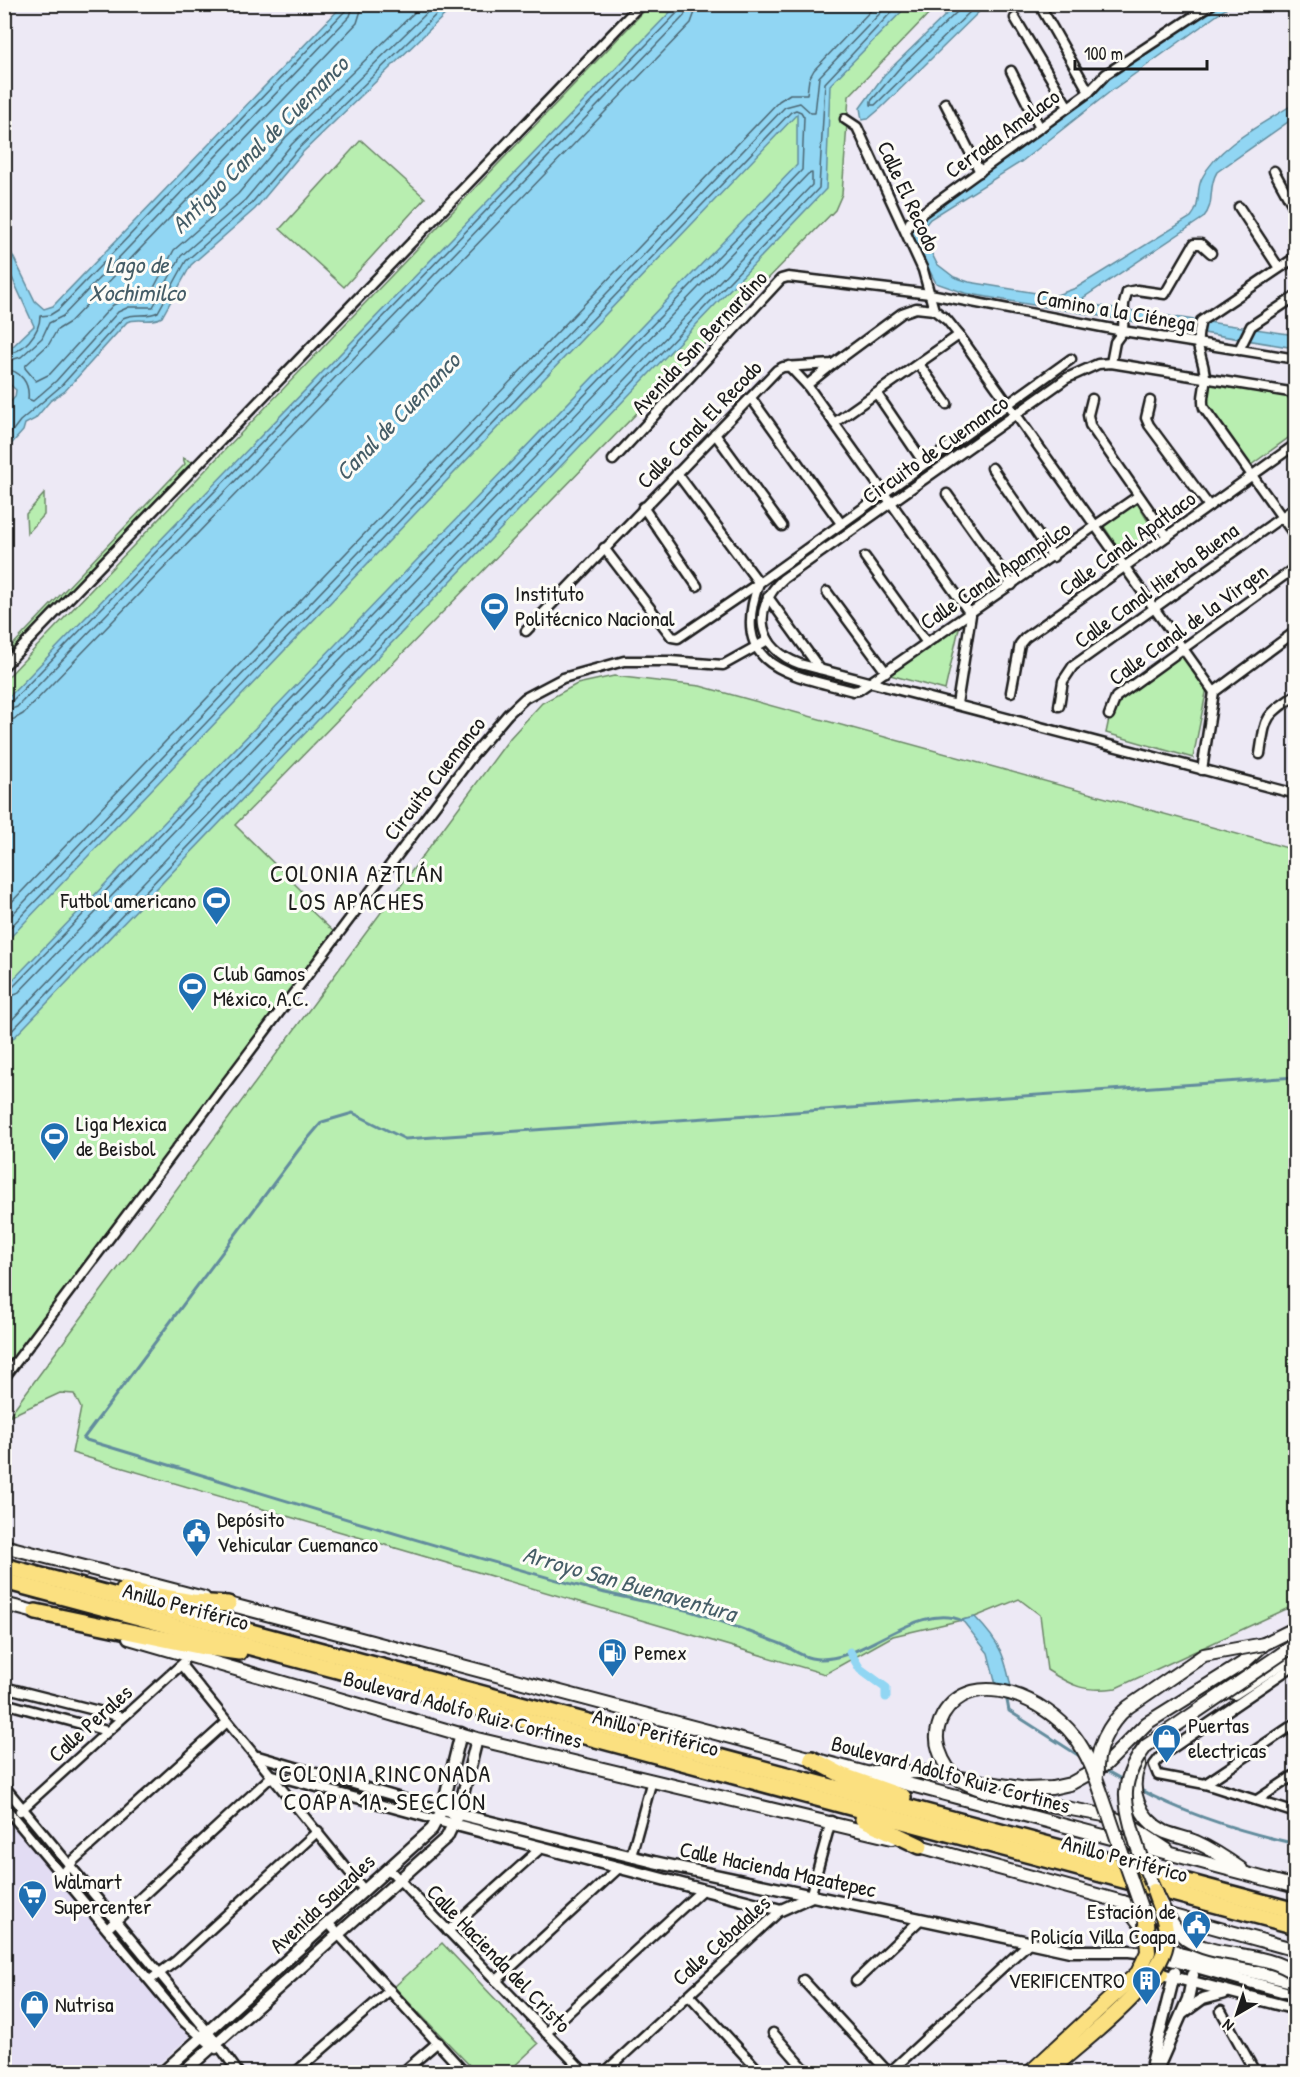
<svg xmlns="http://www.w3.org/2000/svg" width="1300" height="2077" font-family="'Patrick Hand',sans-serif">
  <rect width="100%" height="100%" fill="#ede9f5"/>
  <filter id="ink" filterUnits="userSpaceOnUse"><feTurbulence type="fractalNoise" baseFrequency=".0167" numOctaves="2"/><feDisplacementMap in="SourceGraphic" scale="12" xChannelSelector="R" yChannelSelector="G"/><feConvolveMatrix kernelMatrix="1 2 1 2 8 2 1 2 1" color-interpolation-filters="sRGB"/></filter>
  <g filter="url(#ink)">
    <!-- built -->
    <path fill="#e2dcf3" d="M5,1815L190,2036L150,2072H5Z"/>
    <!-- green -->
    <g fill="#b8eeb0" stroke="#6a8566" stroke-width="1.5">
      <path d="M650,5H937L849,96L842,194L835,210L235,825L305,894L306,906L335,933L5,1372V680Z"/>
      <path d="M361,140L425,198L344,287L280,229Z"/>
      <path d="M1204,381L1295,396V433L1251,465L1203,399Z"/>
      <path d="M183,458L192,462L5,658V653L185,464Z"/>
      <path d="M44,494V515L27,534L26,514Z"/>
      <path d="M1137,503L1155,533L1123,555L1103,525Z"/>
      <path d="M962,615L945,690L879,672Z"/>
      <path d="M1182,653L1207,688L1193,758L1106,733L1113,700Z"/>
      <path d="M614,676L700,686L1295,850V1605L1116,1688C1085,1692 1073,1687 1047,1670L1040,1615L1019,1599L975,1617L893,1636L825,1674L72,1453L81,1408L74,1394L60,1393L8,1417L510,738L542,703L577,684Z"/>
      <path d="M442,1943L538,2044L508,2072H476L394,1987Z"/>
    </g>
    <!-- water -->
    <g fill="#91d6f3" stroke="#628c9d" stroke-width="1.5">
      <path d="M957,4L986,5L881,108L868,119L862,120L860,108L884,75Z"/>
      <path d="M343,5H455L302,153L255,209L191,265L162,317C150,324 139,317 127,322L65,391L50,401L35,419L25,424L23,431L5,451V408L15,397L16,390L5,380V348L13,346L34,326L5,262V240L35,301L44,309L53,306Z"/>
      <path d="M677,5H908L830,85L826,189L5,1047V988L797,165V114L5,943V701Z"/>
      <path d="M1217,5H1231L1111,91L1021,162L930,219L922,229V234L937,264L954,277L969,282L1054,296L1076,288L1191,217C1202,204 1195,192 1202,178C1219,144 1265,123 1295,103V117L1217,172C1207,188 1216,204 1203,218L1083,298L1087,304L1295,335V348L1021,303L965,293L936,283L912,237L914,224L1105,80Z"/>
      <path d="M975,1617C1001,1644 1005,1656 1012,1692H998L988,1653L962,1620Z"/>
    </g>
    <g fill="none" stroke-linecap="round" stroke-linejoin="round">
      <!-- shore -->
      <g stroke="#4b6672" stroke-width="1.5">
        <path d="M363,4L357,23L70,322L57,330L49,344L26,365L25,368L36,381L50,374L113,305L128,298L149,297L174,250L238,194L286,137L423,4"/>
        <path d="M960,4L958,11L903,64L871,101V105H875L978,4"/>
        <path d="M4,354C23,354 40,332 40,316L50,315L58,310L345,11L347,4"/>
        <path d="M4,362L21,357L42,338L49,323L63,316L350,16L354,4"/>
        <path d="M4,369C21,370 30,384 28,399L33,401L56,381L118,312L129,307H153L181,256L245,200L292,144L436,4"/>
        <path d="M4,442L20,421L61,386L123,318C135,312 147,318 158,312L186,261L250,205L298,149L447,4"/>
        <path d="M4,704L11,702L679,11L681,4"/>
        <path d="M4,712L17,707L684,16L689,4"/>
        <path d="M4,721L14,719L23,714L691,23L698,4"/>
        <path d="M4,910L779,101L790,94H807L809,79L814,70L877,4"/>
        <path d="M4,923L785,107L800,103L811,113H815L819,77L889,4"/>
        <path d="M4,934L791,112L796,110L801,112L804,117L802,170L11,989L4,991"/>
        <path d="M4,999L17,994L808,174L812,173V185L4,1028"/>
        <path d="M4,1039L819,188L825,83L899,4"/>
      </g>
      <!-- stream -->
      <g stroke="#628c9d" stroke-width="3">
        <path d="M963,1621C915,1599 861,1668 811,1658C800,1656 791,1648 781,1644C752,1633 720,1620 690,1611C658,1603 626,1599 594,1590C423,1544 253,1490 83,1439L300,1148L322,1122L353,1113L405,1139L1296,1077"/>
        <path d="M1006,1695L1009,1711L1081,1757"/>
        <path d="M1105,1770L1123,1780"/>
        <path d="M1139,1789C1187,1815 1243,1832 1296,1844"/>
      </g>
      <!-- canal -->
      <path stroke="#91d6f3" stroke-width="9" d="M850,1652L860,1669L886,1688V1697"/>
      <defs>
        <g id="minor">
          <path d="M1043,11L1089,92"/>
          <path d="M1015,18L1068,107"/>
          <path d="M1011,71L1040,128"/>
          <path d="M945,103L980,172"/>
          <path d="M845,119L857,127L923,270L934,310L947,320L959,335L1214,692"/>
          <path d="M1274,171L1296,211"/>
          <path d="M1239,207L1279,268"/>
          <path d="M906,232L910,222L1089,92L1106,74L1212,4"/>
          <path d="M1296,257L1201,321C1193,351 1202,349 1205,376C1207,387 1200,397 1204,408L1296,537"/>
          <path d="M1239,350L1251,326L1296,296"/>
          <path d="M1071,359L759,583C728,668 789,674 853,691L859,690L1138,496"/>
          <path d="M1111,363L1115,342L1123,331L1124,304L1127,292L1137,290L1165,294L1194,244H1201L1211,253"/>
          <path d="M919,364L947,404"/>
          <path d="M789,366L807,385L971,615L957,704"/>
          <path d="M807,385L833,364"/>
          <path d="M1296,393L1111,363L1098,364L1067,378L783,579C750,610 758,649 800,664L1296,794"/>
          <path d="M877,394L924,463"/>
          <path d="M751,398L840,522"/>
          <path d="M1092,399L1088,415L1090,425L1167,536"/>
          <path d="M1150,401L1146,418L1149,425L1209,506"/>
          <path d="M834,423L959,335"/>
          <path d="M715,434L782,526"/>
          <path d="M613,460L781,279L788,277L930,294L1123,331L1296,359"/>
          <path d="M992,468L1053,557"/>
          <path d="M947,494L1012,585"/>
          <path d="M643,507L697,586"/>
          <path d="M604,548L672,637L678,638L759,583L677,473"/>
          <path d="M865,557L927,643"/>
          <path d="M827,592L886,672"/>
          <path d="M768,597L820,669"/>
          <path d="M526,631L777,370L783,367L833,364L902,313L916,308L934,310"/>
          <path d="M4,666L641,4"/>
          <path d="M1011,692L1020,644L1025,638L1296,444"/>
          <path d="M1059,706L1063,681L1073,666L1296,507"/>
          <path d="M1109,715L1116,697L1296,567"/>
          <path d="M1260,754C1266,716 1264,717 1296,695"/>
          <path d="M1202,770L1214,692L1296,631"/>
          <path d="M4,1378L473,755L508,714L525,698L563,678L624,661H670L723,665L768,640"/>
          <path d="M1296,1664L1161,1756L1154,1765L1158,1775L1205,1784L1296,1813"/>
          <path d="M182,1666L364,1890"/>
          <path d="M4,1687L122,1717"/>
          <path d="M4,1703L107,1731"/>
          <path d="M258,1756L442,1810"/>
          <path d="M1205,1784L1296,1723"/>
          <path d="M4,1786L217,2043L238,2072"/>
          <path d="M1257,1800L1296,1774"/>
          <path d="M4,1806L184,2022L216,2049"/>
          <path d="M20,1811L183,1663"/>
          <path d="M631,1856L652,1780"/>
          <path d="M388,1868L584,2072"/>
          <path d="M62,1875L74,1860L227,1722"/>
          <path d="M810,1897L831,1821"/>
          <path d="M329,1924L464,2072"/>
          <path d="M107,1929L273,1775L437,1820"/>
          <path d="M448,1931L542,1847"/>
          <path d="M150,1980L176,1961L318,1831"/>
          <path d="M803,1980L888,2072"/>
          <path d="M496,1981L620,1867"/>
          <path d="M856,1981L921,1919"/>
          <path d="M689,1995L760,2072"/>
          <path d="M1221,2011L1255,2072"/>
          <path d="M546,2033L702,1890"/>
          <path d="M773,2033L807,2072"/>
          <path d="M296,2072L390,1990"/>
          <path d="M403,2072L438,2042"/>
          <path d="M605,2072L781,1910"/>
          <path d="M890,2072L1031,1941"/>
        </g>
        <g id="tertiary">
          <path d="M442,1810L654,1862L1070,1951H1129L1146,1953L1296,1995"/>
          <path d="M437,1820L781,1910L810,1897"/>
          <path d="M1154,1972L1296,2009"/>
          <path d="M1183,2013L1202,1999L1225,1993"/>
          <path d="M163,2072L432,1829L442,1810L461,1733"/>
          <path d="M184,2072L447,1837L458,1814L477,1739"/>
          <path d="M1155,2072L1152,2063L1175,1972"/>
          <path d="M1156,2072L1188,1999L1193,1975"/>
        </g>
        <g id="secondary">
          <path d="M4,1546L204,1598"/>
          <path d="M221,1602L1296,1887"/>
          <path d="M4,1604L43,1614"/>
          <path d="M129,1638L477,1739L892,1838"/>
          <path d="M1234,1693L1296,1653"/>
          <path d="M1139,1765C1128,1790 1139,1819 1165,1832C1175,1836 1186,1838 1196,1842C1212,1849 1227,1859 1241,1869"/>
          <path d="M873,1772H923L1026,1789L1052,1788L1070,1784L1106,1764L1147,1723L1243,1663L1264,1644L1296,1628"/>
          <path d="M1028,1801L1109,1816L1134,1828L1167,1850"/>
          <path d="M912,1844L1296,1950"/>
          <path d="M1123,1902L1146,1932"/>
          <path d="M1146,1923L1158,1940L1179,1954L1296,1982"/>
        </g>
        <path id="primary" d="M1143,1992L1161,1974"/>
        <g id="motorway">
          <path d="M4,1566L1296,1911"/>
          <path d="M4,1581L1296,1926"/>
          <path d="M124,1590L192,1602L228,1604"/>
          <path d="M36,1612L203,1647L239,1652"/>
          <path d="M812,1759L844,1776L903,1797"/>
          <path d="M863,1819L920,1846"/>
        </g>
      </defs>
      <!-- minor casing -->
      <use href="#minor" stroke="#1c1c1c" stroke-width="13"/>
      <!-- tertiary casing -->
      <use href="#tertiary" stroke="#1c1c1c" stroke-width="15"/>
      <!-- secondary casing -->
      <use href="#secondary" stroke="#1c1c1c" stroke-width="16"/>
      <!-- primary casing -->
      <use href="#primary" stroke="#1c1c1c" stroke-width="18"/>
      <!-- motorway casing -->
      <use href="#motorway" stroke="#1c1c1c" stroke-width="20"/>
      <!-- minor -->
      <use href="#minor" stroke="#fdfcf7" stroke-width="8"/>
      <!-- tertiary -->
      <use href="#tertiary" stroke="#fdfcf7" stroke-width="10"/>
      <!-- secondary -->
      <use href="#secondary" stroke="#fdfcf7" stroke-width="12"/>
      <!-- primary -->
      <use href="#primary" stroke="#fbe080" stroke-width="14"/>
      <!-- motorway -->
      <use href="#motorway" stroke="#fbe080" stroke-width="15"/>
      <defs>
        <g id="secondary-bridge">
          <path d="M1296,1644L1146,1746C1135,1760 1127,1774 1126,1792C1124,1823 1161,1921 1186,1939C1216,1959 1263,1950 1296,1974"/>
          <path d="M1097,1776C1095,1750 1108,1724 1128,1707L1204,1655L1264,1644"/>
          <path d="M1028,1801C1007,1795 978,1792 959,1779C948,1772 943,1762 939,1750C935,1738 937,1726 943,1715C974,1664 1047,1701 1074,1736C1092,1759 1099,1788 1109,1815C1121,1851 1134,1887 1146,1922"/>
        </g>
        <g id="primary-bridge">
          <path d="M1031,2072L1138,1973L1148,1952L1146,1922"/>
          <path d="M1048,2072C1080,2043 1158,1987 1166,1944C1169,1926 1159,1907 1154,1891"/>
        </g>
      </defs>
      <!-- secondary-bridge casing -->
      <use href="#secondary-bridge" stroke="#1c1c1c" stroke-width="16" stroke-linecap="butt"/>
      <!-- primary-bridge casing -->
      <use href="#primary-bridge" stroke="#1c1c1c" stroke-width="18" stroke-linecap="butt"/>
      <!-- secondary-bridge -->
      <use href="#secondary-bridge" stroke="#fdfcf7" stroke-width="12"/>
      <!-- primary-bridge -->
      <use href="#primary-bridge" stroke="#fbe080" stroke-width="14"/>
    </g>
  </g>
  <!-- icons -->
  <defs>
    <symbol id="stadium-pin" viewBox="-11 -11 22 30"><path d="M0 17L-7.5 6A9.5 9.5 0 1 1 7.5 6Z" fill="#1f6fb2" stroke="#fdfcf7"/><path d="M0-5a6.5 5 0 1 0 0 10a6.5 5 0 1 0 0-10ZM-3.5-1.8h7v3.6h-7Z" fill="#fff"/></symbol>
    <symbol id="civic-pin" viewBox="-11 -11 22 30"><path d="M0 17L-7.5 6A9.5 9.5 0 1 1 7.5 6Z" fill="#1f6fb2" stroke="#fdfcf7"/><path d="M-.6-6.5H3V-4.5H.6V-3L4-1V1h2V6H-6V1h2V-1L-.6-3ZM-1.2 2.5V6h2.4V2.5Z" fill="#fff"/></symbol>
    <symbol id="fuel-pin" viewBox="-11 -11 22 30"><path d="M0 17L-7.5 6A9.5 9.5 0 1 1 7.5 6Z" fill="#1f6fb2" stroke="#fdfcf7"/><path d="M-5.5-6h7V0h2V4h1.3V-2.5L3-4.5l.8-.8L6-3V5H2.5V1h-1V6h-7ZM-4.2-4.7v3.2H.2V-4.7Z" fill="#fff"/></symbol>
    <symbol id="shop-pin" viewBox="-11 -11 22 30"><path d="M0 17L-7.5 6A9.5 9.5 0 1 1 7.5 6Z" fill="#1f6fb2" stroke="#fdfcf7"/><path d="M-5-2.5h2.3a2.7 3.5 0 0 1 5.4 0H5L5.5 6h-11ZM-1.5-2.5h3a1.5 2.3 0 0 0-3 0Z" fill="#fff"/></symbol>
    <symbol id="supermarket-pin" viewBox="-11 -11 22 30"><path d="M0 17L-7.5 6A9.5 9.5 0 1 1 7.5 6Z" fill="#1f6fb2" stroke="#fdfcf7"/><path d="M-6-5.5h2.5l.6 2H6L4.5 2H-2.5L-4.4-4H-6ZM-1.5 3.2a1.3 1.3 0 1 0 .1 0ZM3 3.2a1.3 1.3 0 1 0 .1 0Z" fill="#fff"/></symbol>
    <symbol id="building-pin" viewBox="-11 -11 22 30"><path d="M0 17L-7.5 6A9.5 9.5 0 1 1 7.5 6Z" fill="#1f6fb2" stroke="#fdfcf7"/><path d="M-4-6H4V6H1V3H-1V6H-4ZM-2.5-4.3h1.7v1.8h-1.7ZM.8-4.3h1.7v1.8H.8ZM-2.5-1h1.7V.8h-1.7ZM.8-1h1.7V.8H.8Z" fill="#fff"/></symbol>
  </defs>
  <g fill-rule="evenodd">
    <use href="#stadium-pin" x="478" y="590" width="33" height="45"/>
    <use href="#stadium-pin" x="200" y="884" width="33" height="45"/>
    <use href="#stadium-pin" x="176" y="970" width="33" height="45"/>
    <use href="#stadium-pin" x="38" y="1120" width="33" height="45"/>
    <use href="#civic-pin" x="180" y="1516" width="33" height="45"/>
    <use href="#fuel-pin" x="596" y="1636" width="33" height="45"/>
    <use href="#shop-pin" x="1150" y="1722" width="33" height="45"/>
    <use href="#supermarket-pin" x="16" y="1878" width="33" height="45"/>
    <use href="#civic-pin" x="1180" y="1908" width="33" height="45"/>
    <use href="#building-pin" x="1130" y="1964" width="33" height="45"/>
    <use href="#shop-pin" x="18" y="1988" width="33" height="45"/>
  </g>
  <g text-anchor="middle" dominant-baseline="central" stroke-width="6" stroke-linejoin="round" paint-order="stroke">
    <!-- street labels -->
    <g font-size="22" fill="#1c1c1c" stroke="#fdfcf7">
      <text transform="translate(1002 133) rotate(-36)">Cerrada Amelaco</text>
      <text transform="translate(909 196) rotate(65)">Calle El Recodo</text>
      <text transform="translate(1116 310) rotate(10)">Camino a la Ciénega</text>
      <text transform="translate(699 342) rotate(-47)">Avenida San Bernardino</text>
      <text transform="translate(699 424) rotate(-46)">Calle Canal El Recodo</text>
      <text transform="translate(935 449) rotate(-35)">Circuito de Cuemanco</text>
      <text transform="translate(1127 543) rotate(-36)">Calle Canal Apatlaco</text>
      <text transform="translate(995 575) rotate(-34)">Calle Canal Apampilco</text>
      <text transform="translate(1156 585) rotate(-36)">Calle Canal Hierba Buena</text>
      <text transform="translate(1188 624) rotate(-36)">Calle Canal de la Virgen</text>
      <text transform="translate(434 778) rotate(-52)">Circuito Cuemanco</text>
      <text transform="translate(186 1606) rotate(15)">Anillo Periférico</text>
      <text transform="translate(463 1709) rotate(15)">Boulevard Adolfo Ruiz Cortines</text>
      <text transform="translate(90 1723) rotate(-42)">Calle Perales</text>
      <text transform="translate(656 1732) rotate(15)">Anillo Periférico</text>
      <text transform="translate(951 1774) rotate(15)">Boulevard Adolfo Ruiz Cortines</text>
      <text transform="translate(1125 1858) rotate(15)">Anillo Periférico</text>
      <text transform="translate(778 1869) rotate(12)">Calle Hacienda Mazatepec</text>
      <text transform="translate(322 1903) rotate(-43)">Avenida Sauzales</text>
      <text transform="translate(721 1940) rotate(-42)">Calle Cebadales</text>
      <text transform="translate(499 1958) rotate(46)">Calle Hacienda del Cristo</text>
    </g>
    <!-- poi labels -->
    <g font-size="22" fill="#1c1c1c" stroke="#fdfcf7" text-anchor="start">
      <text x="515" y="593">Instituto<tspan x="515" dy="25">Politécnico Nacional</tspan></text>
      <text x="196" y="900" text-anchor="end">Futbol americano</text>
      <text x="213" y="973">Club Gamos<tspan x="213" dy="25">México, A.C.</tspan></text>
      <text x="76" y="1123">Liga Mexica<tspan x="76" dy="25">de Beisbol</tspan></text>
      <text x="217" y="1519">Depósito<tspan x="217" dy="25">Vehicular Cuemanco</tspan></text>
      <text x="634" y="1652">Pemex</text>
      <text x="1188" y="1725">Puertas<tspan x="1188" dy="25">electricas</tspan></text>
      <text x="54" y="1881">Walmart<tspan x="54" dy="25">Supercenter</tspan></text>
      <text x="1176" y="1911" text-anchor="end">Estación de<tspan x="1176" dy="25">Policía Villa Coapa</tspan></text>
      <text x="1125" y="1980" text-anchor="end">VERIFICENTRO</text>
      <text x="55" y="2004">Nutrisa</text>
    </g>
    <!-- water labels -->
    <g font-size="24" font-style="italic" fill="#455d67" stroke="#fdfcf7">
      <text transform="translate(259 144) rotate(-45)">Antiguo Canal de Cuemanco</text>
      <text x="137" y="264">Lago de<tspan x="137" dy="28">Xochimilco</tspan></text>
      <text transform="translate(397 416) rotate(-46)">Canal de Cuemanco</text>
      <text transform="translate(630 1583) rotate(16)">Arroyo San Buenaventura</text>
    </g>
    <!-- neighbourhood labels -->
    <g font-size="24" letter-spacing="1.5" fill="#1c1c1c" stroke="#fdfcf7">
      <text x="357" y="873">COLONIA AZTLÁN<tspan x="357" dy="28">LOS APACHES</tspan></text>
      <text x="385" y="1773">COLONIA RINCONADA<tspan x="385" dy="28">COAPA 1A. SECCIÓN</tspan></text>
    </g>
  </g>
  <!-- margin -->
  <rect width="1300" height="2077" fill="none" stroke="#fdfcf7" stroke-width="24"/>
  <rect x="12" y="12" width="1276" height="2053" fill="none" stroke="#1c1c1c" stroke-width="2" filter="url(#ink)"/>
  <!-- north arrow -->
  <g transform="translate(1237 2014) rotate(219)" stroke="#fdfcf7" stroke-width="4.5" paint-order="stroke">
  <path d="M0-4.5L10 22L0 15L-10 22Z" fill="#1c1c1c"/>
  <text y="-9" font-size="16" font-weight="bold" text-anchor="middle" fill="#1c1c1c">N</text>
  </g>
  <!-- scale -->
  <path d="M1075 60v9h132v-9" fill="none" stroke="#1c1c1c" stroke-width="3"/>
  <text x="1084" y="60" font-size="18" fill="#1c1c1c" stroke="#fdfcf7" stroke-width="4.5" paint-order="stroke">100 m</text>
</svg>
